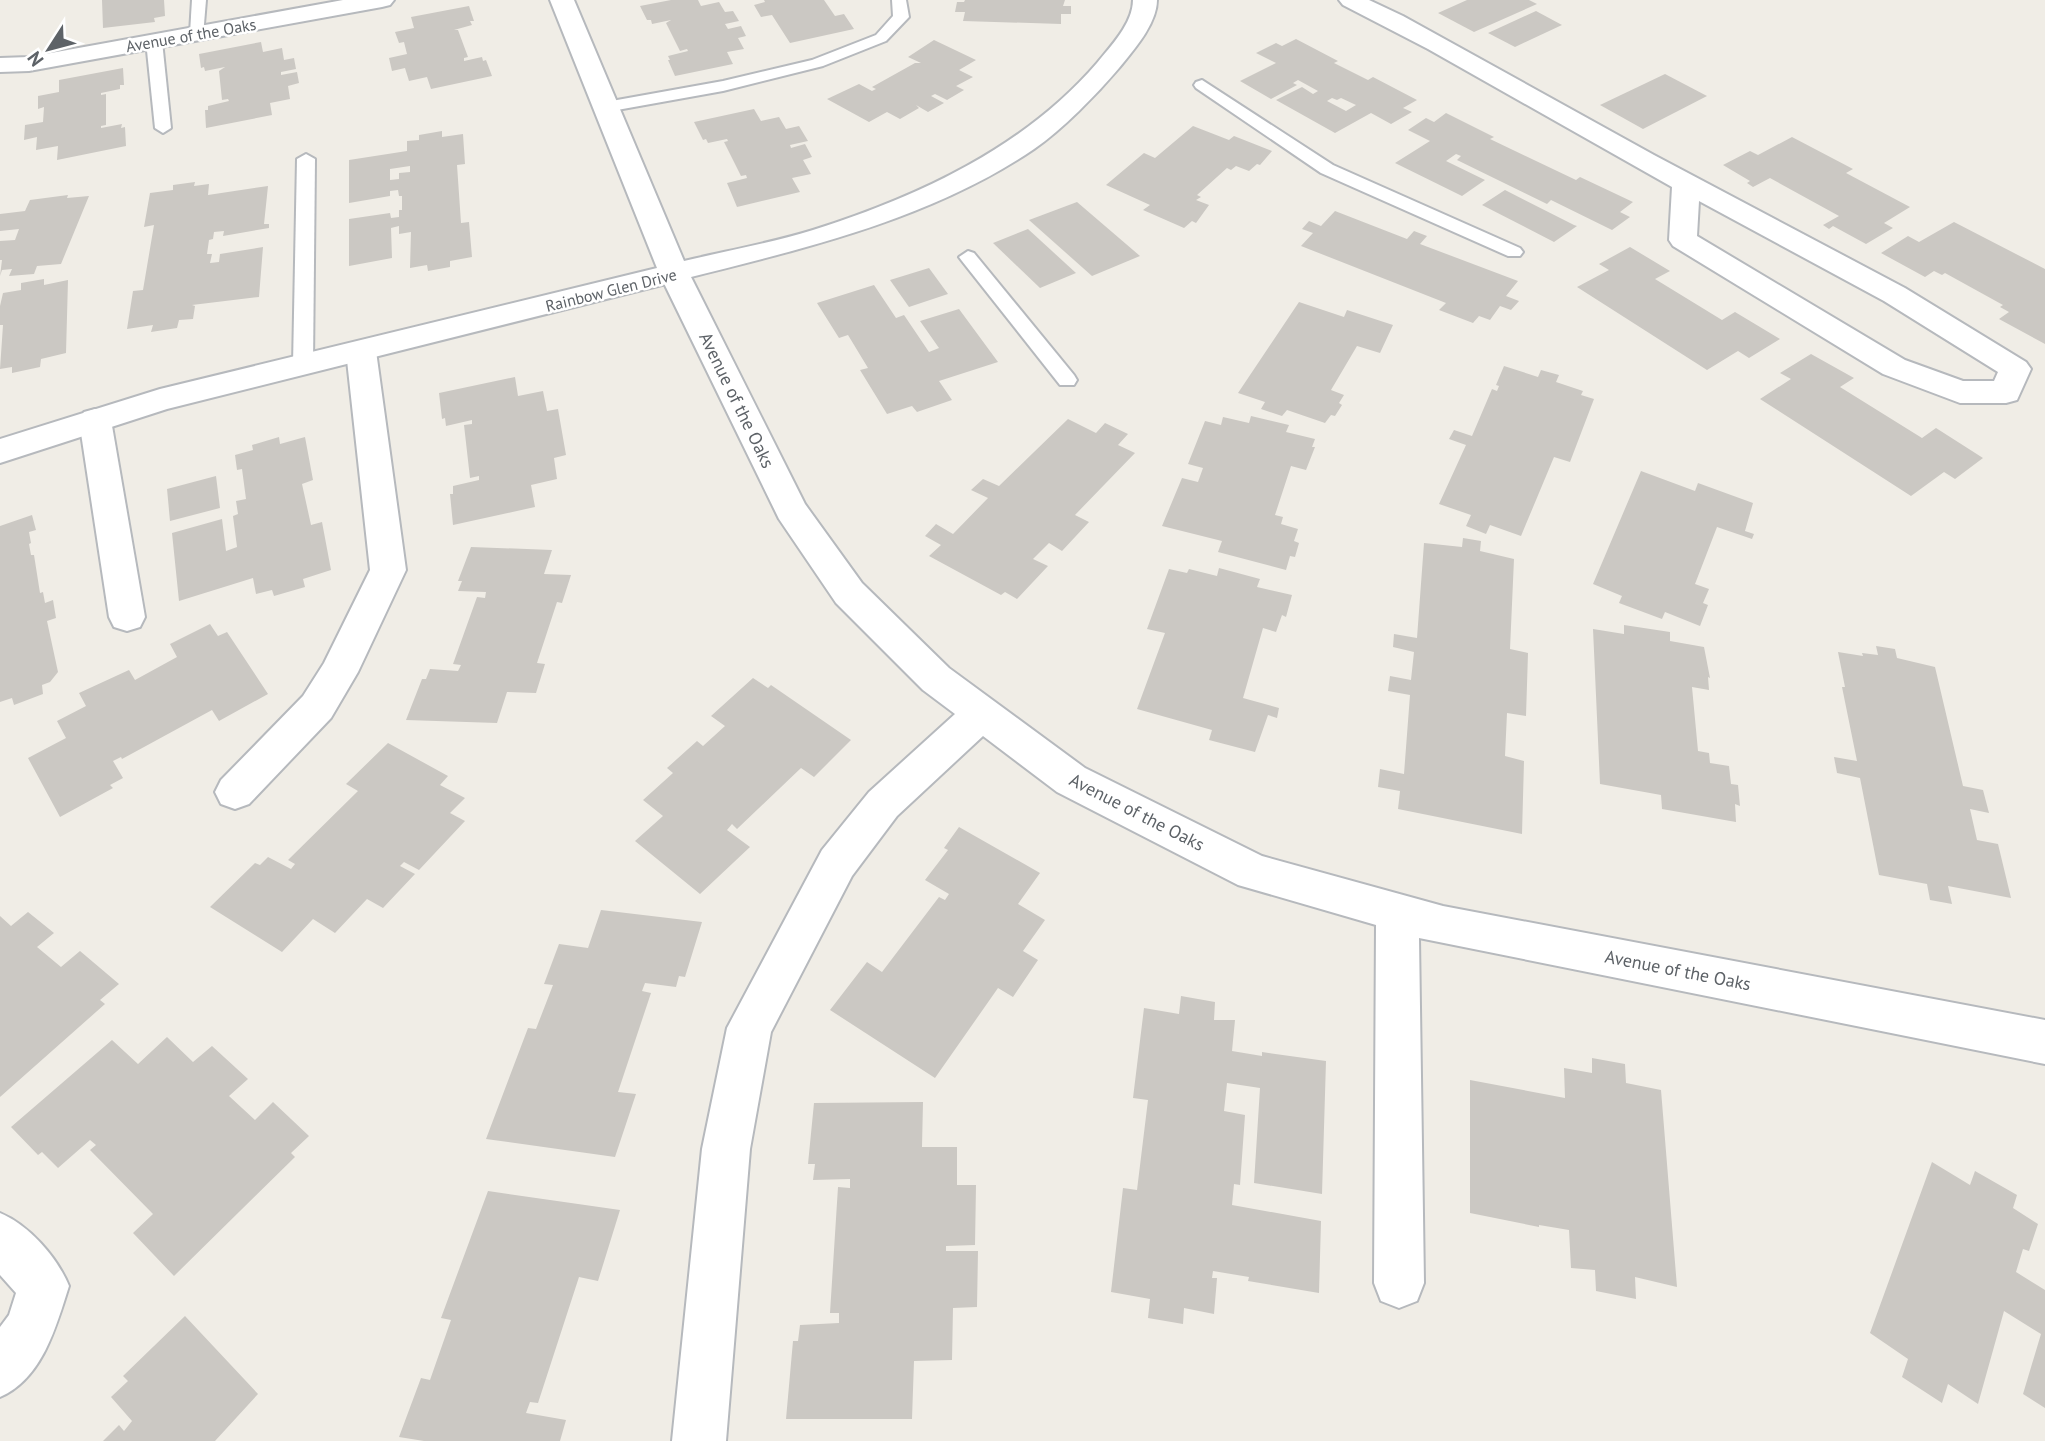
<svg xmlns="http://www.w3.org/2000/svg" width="2045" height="1441" font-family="'PT Sans',sans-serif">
  <rect width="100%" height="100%" fill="#f0ede6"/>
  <!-- building -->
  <g fill="#cbc8c3" fill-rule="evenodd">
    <path d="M102,0H164L165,16L154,18L155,22L103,28Z"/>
    <path d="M671,0H698L701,6L719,2L725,12L733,11L739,21L725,24L728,29L741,26L746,36L738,38L744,49L727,52L733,64L675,76L668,60H670L668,56L688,51L687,49L680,51L666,23L671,20L652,24L651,20H647L640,6Z"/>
    <path d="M764,0H824L835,16L844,14L854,29L790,43L772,15L761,17L754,5L765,2Z"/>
    <path d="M965,0H1065L1063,6H1071V14H1061V24L963,21L965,12H955L957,2H964Z"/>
    <path d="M1467,0H1529L1537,4L1474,32L1438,13Z"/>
    <path d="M469,6L474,21H470L472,25L454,30H458L468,57L464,58V61L482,57L483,61L486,60L492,76L431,89L427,77L409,81L405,68L392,71L389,58L407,54L404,42L399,43L395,32L414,28L411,17Z"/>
    <path d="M1536,11L1562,25L1515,47L1488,33Z"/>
    <path d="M1296,39L1338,61L1334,63L1368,80L1373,77L1417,100L1403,108L1412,112L1391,124L1371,113L1335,133L1276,100L1302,87L1313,94L1318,91L1298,80L1293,83L1297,85L1271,99L1240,81L1276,63L1256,53L1276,43L1282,46ZM1332,98L1337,100L1341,98L1356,105L1346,111L1327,101Z"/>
    <path d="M934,40L976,60L959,70L973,77L956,86L964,90L947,100L935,94L931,96L944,103L928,112L916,105L919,108L900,119L887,112L869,122L827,99L859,84L872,91L876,89L872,87L915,63H921L908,57Z"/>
    <path d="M261,42L263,52L282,48L284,60L294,58L296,69L281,72V75L297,72L299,83L288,86L290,99L270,103L272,115L206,128L205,110H208V106L229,101L228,99L222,100L219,71L225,67L205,71L204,67L201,68L199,54Z"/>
    <path d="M123,68L124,85H120V89L101,93V95L106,94V125L101,126V128L122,124L121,128L125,127L126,146L57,160L58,146L36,150L37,137L24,140L25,125L43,122L44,107L38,109V96L59,92V80Z"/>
    <path d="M1665,74L1707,96L1643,129L1600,105Z"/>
    <path d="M754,109L761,121L779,117L786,129L799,126L808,141L790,145L791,148L805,144L812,157L803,160L811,174L792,178L800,192L737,207L727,183L747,178L746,175L741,176L724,142L728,141L727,139L708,143L706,139L703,140L694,122Z"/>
    <path d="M1446,113L1494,137L1490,139L1576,180L1580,177L1633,202L1620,212L1630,217L1612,230L1551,200L1547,204L1457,160L1461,156L1456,154L1446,161L1485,180L1462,196L1395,163L1430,141L1408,130L1426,118L1434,122Z"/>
    <path d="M1193,126L1229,140L1234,136L1272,151L1260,165L1257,164L1249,171L1236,166L1231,170L1227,168L1197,195L1201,197L1196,200L1209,205L1196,223L1192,221L1184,228L1143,210L1150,205L1106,185L1144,153L1155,158Z"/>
    <path d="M442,131V137L463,134L465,164L457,165L461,223L469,222L472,257L450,261V267L428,271L427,265L410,268L411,232L399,234V226L391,228L392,258L349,266V219L390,213L391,218L399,217V210H402V196H399L398,190L390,191V196L349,203V160L407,151V141L419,140V135ZM410,166V172L399,173V179L390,180V169Z"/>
    <path d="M1792,137L1853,169L1846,173L1910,207L1884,223L1893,228L1866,244L1833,226L1829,229L1823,225L1839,216L1770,178L1753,187L1747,183L1750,181L1723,165L1750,151L1758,155Z"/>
    <path d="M195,182L194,186L209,184L208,195L268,186L264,224H269V228L223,236L224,231L214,232L213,239L209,240L207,254H212L210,263L219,262L220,254L263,247L259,297L192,305L195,306L193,319L179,320L177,328L151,332L153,325L127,329L133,291L143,290L154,225L144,227L150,193L173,190V185Z"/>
    <path d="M1505,190L1574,225L1577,226L1554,242L1482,205Z"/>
    <path d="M68,195L67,198L89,196L61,264L37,266L34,274L9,276L12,269L2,270L0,276L2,260H0V241L15,240L19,229L0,231V214L25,211L30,200Z"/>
    <path d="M1077,202L1140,256L1092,276L1029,220Z"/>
    <path d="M1335,211L1407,239L1414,231L1427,236L1420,244L1518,281L1506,296L1519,301L1511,310L1500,306L1490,320L1479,316L1473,323L1439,310L1446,303L1301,246L1313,233L1302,229L1309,221L1321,226Z"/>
    <path d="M1954,222L2045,269V344L1999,319L2009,312L2000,307L2003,305L1945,273L1942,275L1934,271L1925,277L1881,253L1908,236L1919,242Z"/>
    <path d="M1028,229L1076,273L1040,288L993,243Z"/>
    <path d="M1630,247L1670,271L1655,279L1722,320L1735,312L1780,339L1749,358L1738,351L1707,370L1577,287L1609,270L1599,264Z"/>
    <path d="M929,268L948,294L909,307L890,280Z"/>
    <path d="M44,279V285L68,280L66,353L41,359L40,367L12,373V367L0,369L3,325H0V306L3,293L21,290V283Z"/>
    <path d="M874,285L896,318L904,315L929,352L939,348L920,321L959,309L998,362L939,381L952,400L917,412L912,406L887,414L860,370L868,368L848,335L839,338L817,303Z"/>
    <path d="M1299,302L1344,317L1347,310L1393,325L1380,353L1357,346L1331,390L1344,395L1339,403L1342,405L1335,416L1331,415L1325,423L1287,410L1282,416L1261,409L1265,402L1238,393Z"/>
    <path d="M1811,354L1854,378L1840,387L1922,438L1936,428L1983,458L1955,479L1944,472L1911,496L1760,399L1791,379L1780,373Z"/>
    <path d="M1504,366L1538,377L1541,370L1559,375L1556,382L1583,391L1581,395L1594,399L1570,462L1554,457L1521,536L1490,525L1486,534L1466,526L1471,515L1439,504L1466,445L1449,439L1454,430L1472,436L1492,389L1497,391L1499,386L1496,385Z"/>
    <path d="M515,377L518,396L543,391L547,411L558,409L566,455L554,458L557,479L531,485L535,507L453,525L450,494H453V486L479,480V476L470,478L464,425L472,424V420L446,426L445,418L442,419L439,393Z"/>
    <path d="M1251,416L1289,425L1286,432L1315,439L1312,447H1315L1306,470L1291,466L1275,515L1283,517L1281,524L1298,529L1294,541L1299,543L1295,557L1290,556L1286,570L1218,552L1222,541L1162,526L1182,478L1198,482L1203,468L1188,464L1205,421L1221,425L1223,417L1249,423Z"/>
    <path d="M1068,419L1096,433L1105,423L1128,434L1118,445L1135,453L1075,515L1089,522L1062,551L1049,543L1033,559L1048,566L1017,599L1005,592L1001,595L929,556L941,545L925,536L936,524L953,534L988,498L971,490L983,479L999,486Z"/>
    <path d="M279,437L280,444L305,437L313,480L302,484L311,525L322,522L331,570L303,579L305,587L274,596L272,590L256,594L253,578L179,601L172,533L222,519L226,551L237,547L233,516L238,514L236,501L246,499L242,469L237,470L235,455L253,450L252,445Z"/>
    <path d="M1641,471L1695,491L1698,483L1753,503L1745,531L1754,534L1752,539L1717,527L1695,584L1709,589L1703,603L1708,605L1700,626L1665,612L1662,619L1619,603L1622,596L1593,584Z"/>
    <path d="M216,476L220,508L170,521L167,489Z"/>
    <path d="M32,515L36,530L29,532L31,543L29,544L31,555H34L40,593L43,592L45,603L53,600L56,618L47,621L58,672L50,682L42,685L43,694L14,705L12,698L0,702V526Z"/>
    <path d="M1463,538L1481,541L1480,551L1514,559L1510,649L1528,653L1526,716L1507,713L1505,756L1524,761L1522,834L1398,809L1400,791L1378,787L1380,769L1404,774L1410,695L1388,691L1390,676L1411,680L1414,652L1393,647L1394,634L1417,638L1424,543L1462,547Z"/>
    <path d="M471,547L552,550L544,574L571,575L562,603L557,602L537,663L545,664L536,693L507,692L497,723L406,720L422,679H426L430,669L458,671L461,665L453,664L477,597L485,598L486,592L458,591L462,581H458Z"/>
    <path d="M1219,568L1260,579L1257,587L1292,595L1286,617L1282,615L1276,632L1263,628L1243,698L1279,708L1277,718L1268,715L1255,752L1209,740L1212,730L1137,709L1165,633L1147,629L1169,569L1187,573L1189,569L1217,576Z"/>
    <path d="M210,624L218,636L227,632L268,694L219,721L212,710L122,759L121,757L113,761L123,778L110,785L113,788L60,817L28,758L66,738L57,721L86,706L79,693L129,670L135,680L177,657L170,644Z"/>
    <path d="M1624,625L1670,632V641L1704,647L1710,678L1708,677L1709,690L1692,687L1698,751L1709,753L1710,763L1729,766L1731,784L1738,785L1740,806L1735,804L1736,822L1662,809L1661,795L1600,784L1593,629L1624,634Z"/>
    <path d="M1876,646L1895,649L1897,658L1935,667L1963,786L1983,790L1989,813L1970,809L1977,840L1998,844L2011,898L1948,886L1952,904L1930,900L1927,884L1879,875L1860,778L1837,773L1834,757L1857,761L1842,687H1845L1838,652L1863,656L1862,653L1878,655Z"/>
    <path d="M753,678L768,688L771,685L851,740L814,777L801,768L737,829L732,824L727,830L750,847L700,894L635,841L663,816L643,800L673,773L667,768L697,741L703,746L725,726L711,716Z"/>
    <path d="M388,743L448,776L440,785L465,798L450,813L465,821L419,870L404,862L400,866L415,874L383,908L367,899L335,933L313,919L282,952L210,907L255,863L260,865L268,857L291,869L295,864L288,860L358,791L346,784Z"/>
    <path d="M959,827L1040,873L1018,904L1045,920L1023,951L1038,960L1013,997L998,988L935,1078L830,1010L867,962L882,972L939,897L945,900L949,894L925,880L948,850L944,848Z"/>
    <path d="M601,910L702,922L685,977L679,976L676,987L645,983L642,991L651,993L618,1092L636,1094L615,1157L486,1139L528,1028L536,1029L553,985L544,984L559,944L588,948Z"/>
    <path d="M28,912L54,933L37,947L61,967L80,951L119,984L100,1000L105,1004L0,1097V916L11,926Z"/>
    <path d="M1181,996L1215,1002L1214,1020H1235L1232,1051L1262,1056V1052L1326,1061L1322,1194L1254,1183L1260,1088L1227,1083L1224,1111L1245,1115L1240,1185L1234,1184L1232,1205L1321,1221L1319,1293L1248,1281L1249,1277L1213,1271L1212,1278H1217L1214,1314L1184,1308L1183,1324L1148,1318L1150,1299L1111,1292L1123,1188L1137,1190L1148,1100L1133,1098L1144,1008L1179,1014Z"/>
    <path d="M167,1037L193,1062L212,1046L248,1079L229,1096L255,1120L273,1102L309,1136L291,1153L295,1157L174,1276L133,1233L153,1214L90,1150L96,1145L90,1140L58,1168L42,1152L38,1155L11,1127L112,1040L138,1064Z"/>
    <path d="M1592,1058L1625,1064L1626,1083L1661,1090L1677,1287L1635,1277L1636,1299L1596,1291L1595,1270L1571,1268L1569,1230L1539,1225V1227L1470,1213V1080L1565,1098L1564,1068L1592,1073Z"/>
    <path d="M923,1102L922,1147H957V1185H976L975,1245L946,1246V1251H978L977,1307L953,1308L952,1360L914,1361L912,1419H786L793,1341H798L800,1325L839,1323V1313H830L838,1187L850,1188V1179L813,1180L815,1164H808L814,1103Z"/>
    <path d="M1932,1162L1970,1185L1975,1171L2017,1195L2013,1208L2038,1224L2029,1251L2023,1249L2016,1272L2045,1290V1408L2023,1394L2041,1334L2004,1311L1978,1404L1948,1384L1942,1403L1902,1377L1908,1359L1870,1333Z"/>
    <path d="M488,1191L620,1210L598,1281L579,1277L538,1403L530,1402L526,1413L566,1420L560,1441H424L399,1437L421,1378L430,1380L451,1320L441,1318Z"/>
    <path d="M185,1316L258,1394L215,1441H103L119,1425L124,1431L132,1421L111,1397L128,1381L123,1376Z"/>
  </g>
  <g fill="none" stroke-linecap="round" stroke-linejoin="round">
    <defs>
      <g id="service">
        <path d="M192,0H206L203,36H193L190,33Z"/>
        <path d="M892,0H906L909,17L886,41L823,66L723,91L606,112L598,107L606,102L723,81L812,60L876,35L893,16Z"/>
        <path d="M154,36L162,41L171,128L163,133L155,128L146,41Z"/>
        <path d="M1202,80L1333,165L1520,248L1523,252L1520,256H1508L1321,173L1196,88L1194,85L1196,82Z"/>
        <path d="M306,154L315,159L313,365L310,370H296L293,365L297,159Z"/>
        <path d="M968,251L974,253L1074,375L1077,380L1074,385H1060L962,261L959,257Z"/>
      </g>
      <g id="minor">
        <path d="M343,0H394L390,5L382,7L29,71L0,72V58L29,57Z"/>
        <path d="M1339,0H1369L1403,16L1654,155L1905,288L2026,362L2031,369L2017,400L2006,403H1960L1883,374L1673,246L1669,240L1672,187L1428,49L1343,5ZM1699,201L1884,301L1998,372L1994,381H1963L1905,360L1697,236Z"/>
        <path d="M675,266L685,269L690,275L805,504L862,583L949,668L1085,768L1262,856L1443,906L2045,1020V1064L1419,938L1424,1283L1417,1301L1399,1308L1381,1301L1374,1283L1376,925L1238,885L1057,792L983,736L897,816L852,876L771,1032L750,1149L726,1441H672L702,1149L727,1028L822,850L869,792L955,714L923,690L836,603L779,519L660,275L665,269Z"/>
        <path d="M361,341L372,344L376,351L406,570L358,672L331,718L249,804L235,809L221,804L215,792L221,780L303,696L324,663L370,570L346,351L350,344Z"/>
        <path d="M95,409L106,412L111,420L145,617L140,627L127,631L114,627L109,617L79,420L84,412Z"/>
        <path d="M0,1213C29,1225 57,1257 69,1286C56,1327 42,1379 0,1397V1327L9,1315L16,1293L0,1275Z"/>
      </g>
      <path id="tertiary" d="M550,0H574L684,261C726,251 771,243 813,230C917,197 1024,148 1097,63C1111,46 1133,23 1133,0H1157C1157,24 1133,51 1119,68C1097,94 1062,130 1034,149C931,219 806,248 687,278L675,284L670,283L167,409L0,463V439L160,389L657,268Z"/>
    </defs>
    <!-- service casing -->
    <use href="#service" stroke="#b6b9bd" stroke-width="4"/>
    <!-- minor casing -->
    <use href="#minor" stroke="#b6b9bd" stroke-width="4"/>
    <!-- tertiary casing -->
    <use href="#tertiary" stroke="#b6b9bd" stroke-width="4"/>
    <!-- service -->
    <use href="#service" fill="#fff" fill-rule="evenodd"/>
    <!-- minor -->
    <use href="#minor" fill="#fff" fill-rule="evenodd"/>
    <!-- tertiary -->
    <use href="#tertiary" fill="#fff" fill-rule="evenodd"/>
  </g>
  <g text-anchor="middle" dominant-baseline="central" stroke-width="5" stroke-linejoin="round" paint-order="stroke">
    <!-- far-street labels -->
    <g font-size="16" fill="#5d6267" stroke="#fff">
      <text transform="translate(191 35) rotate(-10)">Avenue of the Oaks</text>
      <text transform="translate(611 290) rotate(-14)">Rainbow Glen Drive</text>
    </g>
    <!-- street labels -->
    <g font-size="18" fill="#5d6267" stroke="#fff">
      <text transform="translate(737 400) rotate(64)">Avenue of the Oaks</text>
      <text transform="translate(1137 812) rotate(27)">Avenue of the Oaks</text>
      <text transform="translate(1678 970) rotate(11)">Avenue of the Oaks</text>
    </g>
  </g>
  <!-- north arrow -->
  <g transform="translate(49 49) rotate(234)" stroke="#ffffff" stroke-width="5" paint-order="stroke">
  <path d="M0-5L12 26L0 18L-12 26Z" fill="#5d6267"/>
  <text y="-10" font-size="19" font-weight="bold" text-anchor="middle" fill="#5d6267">N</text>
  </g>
</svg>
